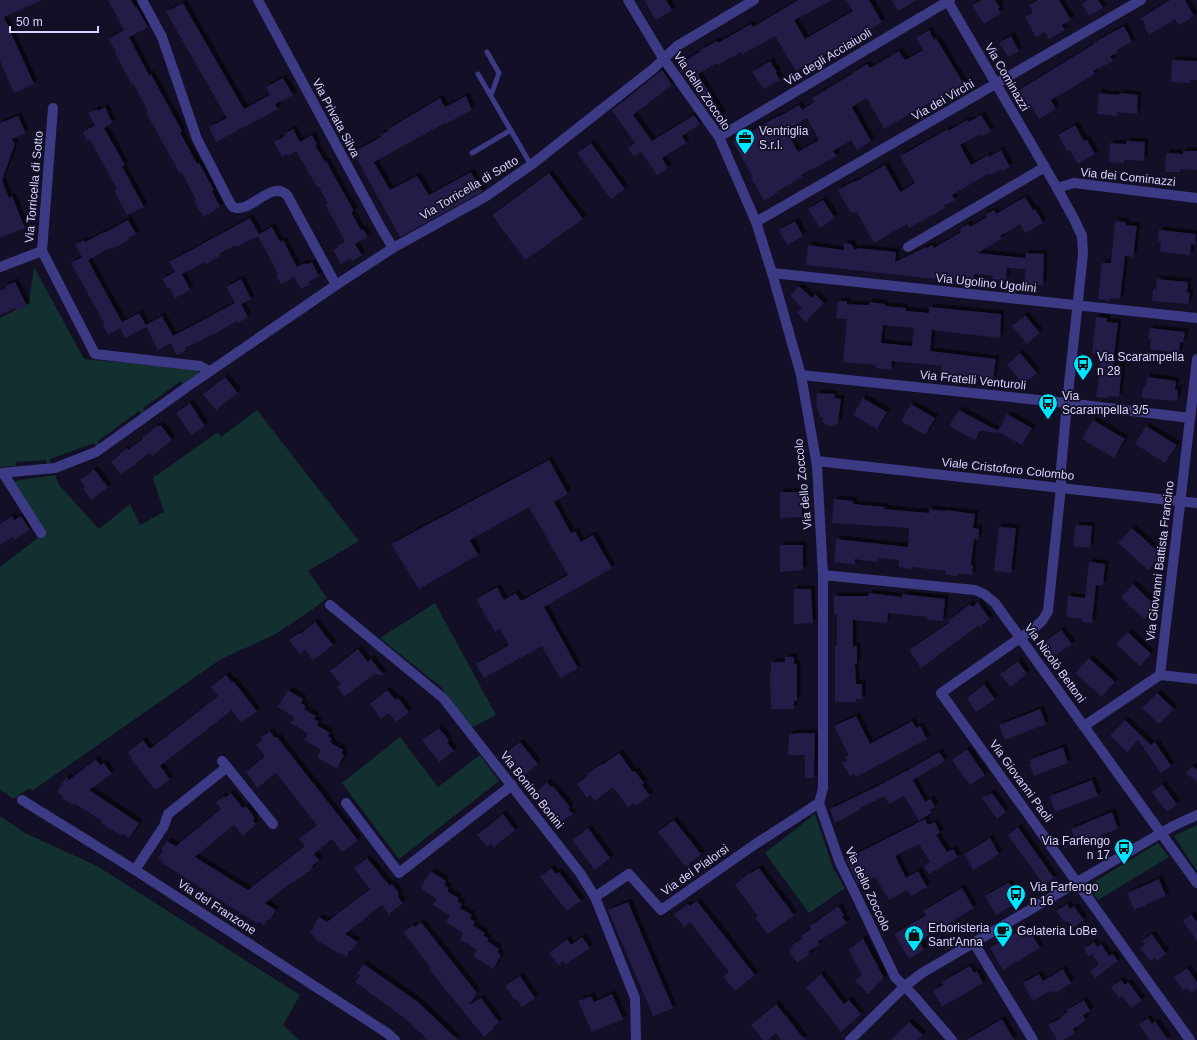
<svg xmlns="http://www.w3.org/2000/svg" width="1197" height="1040" font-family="Arial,sans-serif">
  <defs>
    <filter id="shadow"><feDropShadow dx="3.5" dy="-3.5" stdDeviation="0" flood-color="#0009"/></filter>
  </defs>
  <rect width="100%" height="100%" fill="#130f26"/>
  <!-- green -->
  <g fill="#12302f">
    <path d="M34,267L84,359L196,369L199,373L183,384L181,381L143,408L145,411L141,414L139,411L98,441L100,444L96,446L94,443L50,459L51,463L47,464L46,460L16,462V466L0,467V318L29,303Z"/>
    <path d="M257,410L359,541L308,571L327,598L313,609L274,635L221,659L32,791L30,788L13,799L0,789V567L39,537L14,481L55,475L59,485L99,529L130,504L140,525L164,512L153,478L218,432L221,437Z"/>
    <path d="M435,603L496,715L471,728L441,687L380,638Z"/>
    <path d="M400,737L438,787L480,755L499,781L399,859L342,783Z"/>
    <path d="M815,814L833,868L845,888L809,913L765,853Z"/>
    <path d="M0,816L25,833L97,866L300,995L283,1025L299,1040H0Z"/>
    <path d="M1197,825V871L1174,836Z"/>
    <path d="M1158,843L1169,857L1098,900L1089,885Z"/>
  </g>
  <!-- building -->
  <g fill="#241b47" fill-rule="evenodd" filter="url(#shadow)">
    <path d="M0,0H42L4,17L34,84L14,93L0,61Z"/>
    <path d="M108,0H131L135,7L136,6L148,27L129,37L149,75L151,74L182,131L180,132L197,164L199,163L214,190L212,191L220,207L203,217L194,201L196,200L182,173L180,174L146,112L148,111L133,83L132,85L115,53L116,52L108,39L124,30Z"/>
    <path d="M644,0H666L672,10L656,20Z"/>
    <path d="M798,0H832L794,20L805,39L853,11L846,0H869L882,22L865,33L864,32L796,71L775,36L742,55L741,52L718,65L717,63L698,74L722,115L715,120L701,100L679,64L700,52V50L717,41L718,43L751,24L753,27Z"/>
    <path d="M892,0H917L898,11Z"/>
    <path d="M982,0H995L1000,7L998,9L1001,13L984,24L972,5Z"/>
    <path d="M1038,0H1059L1071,20L1062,25L1065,30L1049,39L1045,32L1036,37L1025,17L1033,12L1029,5Z"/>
    <path d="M1088,0H1098L1103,8L1089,16L1082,4Z"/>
    <path d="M1170,0H1185L1194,16L1179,25L1175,19L1149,35L1144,26L1146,25L1141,18Z"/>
    <path d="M183,3L244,109L270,95L266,87L283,78L293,95L275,104L278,109L216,142L209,127L227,118L166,12Z"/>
    <path d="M1124,26L1132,42L1117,50L1118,52L1110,56L1113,61L1093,71L1095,74L1051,100L1056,109L1039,119L1031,105L1029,106L1019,90L1094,44L1093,43Z"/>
    <path d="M929,30L934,40L936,38L965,86L945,98L943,95L884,129L867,98L852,107L871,141L857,150L851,140L833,151L837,156L801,175L802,177L778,191L779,192L764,201L751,178L753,177L733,142L778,116V117L799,105L802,110L814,102L812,98L852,74V73L867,64L870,68L899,51L905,60L923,50L916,38ZM807,118L819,140L798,152L786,130Z"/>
    <path d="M1011,36L1019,51L1008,57L999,43Z"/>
    <path d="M1172,60L1197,61V80H1190V83L1171,82Z"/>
    <path d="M770,61L777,72L776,73L780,80L764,89L752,72Z"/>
    <path d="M662,70L672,85L633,115L652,141L694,115L700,124L682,136L686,143L662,158L668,168L657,175L641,152L634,156L628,148L635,143L612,110Z"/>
    <path d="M1099,93L1119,95V93L1138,95L1137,114L1117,112V116L1097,114Z"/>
    <path d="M466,96L472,110L446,124L445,123L374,162L390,190L417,176L429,195L471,172L482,192L400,237L353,152L381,137L380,135L389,131L388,129L440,98L445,107Z"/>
    <path d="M105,107L112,122V123L104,128L125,165L122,166L144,207L127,215L114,191L117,189L90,140L87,141L83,132L95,125L88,113L97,109L98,111Z"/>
    <path d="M981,115L991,131L981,137L980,134L960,145L971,165L988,155L989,157L1001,150L1010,167L1002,171L1001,169L990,175L989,173L952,195L955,200L944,206L945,208L909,228L907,224L874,243L857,212L851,213L838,190L854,181L855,182L885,165L900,192L915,183L900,156L948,129V131L967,120L969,122Z"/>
    <path d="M18,116L26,133L12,139L15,144L2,180L9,198L12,196L25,228L0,238V123Z"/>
    <path d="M1075,125L1084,141L1087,140L1095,154L1078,164L1070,150L1067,151L1058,135Z"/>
    <path d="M293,129L300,142L312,135L317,144L315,145L325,162L326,161L354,211L351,212L361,230L363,229L368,237L355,244L362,255L352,261L350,259L341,264L333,250L338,248L337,246L345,241L325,204L328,203L318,186L317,187L296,151L288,156L287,154L282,157L274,142L285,136L284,134Z"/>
    <path d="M1126,141L1145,142L1144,161L1124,160V163L1109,162L1110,143L1126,144Z"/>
    <path d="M591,143L625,189L611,199L577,153Z"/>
    <path d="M1183,151H1197V170L1180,169V172H1165L1166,153L1183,154Z"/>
    <path d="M549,173L583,219L525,260L492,215Z"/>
    <path d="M1025,197L1033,210L1035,209L1043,223L1025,233L1020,224L1000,236L1002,238L978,253L1025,258L1026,253L1044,254L1043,285L1024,284L1026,269L1007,268L1006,280L992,279L993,276L974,274L973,283L806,265L808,245L844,250V243L851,244L855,250L858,248L896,252L895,262L926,247V248L932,245L934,248L961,232L960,229L968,224L970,227L987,217L985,215L994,210L996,214Z"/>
    <path d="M823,200L835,218L820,228L808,209Z"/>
    <path d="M250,218L259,234L272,227L280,242L283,240L297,267L305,263L306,265L312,262L319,276L309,282L310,284L301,289L294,277L281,284L276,275L278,274L258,236L237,247L236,245L219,254L220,256L206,264L205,262L182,274L190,290L175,298L169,287L167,288L162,279L175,272L169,262Z"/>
    <path d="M128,220L136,234L127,239L128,240L113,249L112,247L88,260L122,322L139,313L146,325L162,316L173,336L235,303L226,287L241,279L251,299L241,304L248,317L238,323L237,321L213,335V334L185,348L186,350L177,355L171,343L158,350L146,327L125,338L120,328L108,335L103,326L105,325L71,263L82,257L75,245L84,240L85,242L104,232V233Z"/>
    <path d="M795,221L803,236L787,245L779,230Z"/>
    <path d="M1115,221L1126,222V225L1137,226L1133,257L1125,256L1120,299L1110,298V301L1098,299L1102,263H1111Z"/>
    <path d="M1159,230L1196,234L1195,245L1191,244L1190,255L1160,252L1161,242L1158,241Z"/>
    <path d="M1157,279L1188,282L1187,292L1190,293L1188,304L1152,301L1153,289L1156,290Z"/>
    <path d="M15,282L27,306L17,311L15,308L0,315V291L6,288L5,286Z"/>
    <path d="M799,286L812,298L815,294L824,303L806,322L797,313L802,308L790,296Z"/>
    <path d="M838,301H847V304L865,305H869V302L885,304V306L906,308V311L929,313V307L1001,314L1000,338L932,330L930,351L996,359L993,379L987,378L986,380L940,376L941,366L892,361L891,370L875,368L876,365L843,362L847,319L836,318ZM883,325L914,328L912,346L881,343Z"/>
    <path d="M1025,315L1040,333L1027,344L1012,326Z"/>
    <path d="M1096,317L1107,318V322L1118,323L1113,365L1122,366L1119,397L1108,396V398L1096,397L1100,371H1099L1101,355L1092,354Z"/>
    <path d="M1150,328L1185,332L1183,343L1180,342L1179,353L1150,349L1151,339H1148Z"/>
    <path d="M1020,353L1037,373L1024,384L1007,365Z"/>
    <path d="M225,377L238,393L216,410L203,394Z"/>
    <path d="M1147,377L1176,381L1175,390H1178L1177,401L1142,398L1143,387H1146Z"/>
    <path d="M817,393L835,394L834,398L841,399L838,424H836L835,427L825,425V423L822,422L823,418L820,417L816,404Z"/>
    <path d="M863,398L887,412L877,429L853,415Z"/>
    <path d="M190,403L205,426L191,435L176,413Z"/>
    <path d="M911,404L935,418L925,435L901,421Z"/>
    <path d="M959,410L998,431L1007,414L1032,428L1022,445L1000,433L980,431L975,440L949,426Z"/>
    <path d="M1093,420L1125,439L1114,458L1082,439Z"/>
    <path d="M158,425V427L161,425L172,440L152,456L149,453L121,475L111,462L127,448L128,450L143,439L142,438Z"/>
    <path d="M1146,426L1177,445L1165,463L1135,444Z"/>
    <path d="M549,460L568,494L554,502L571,533L575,531L581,542L593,535L612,568L544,607L578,668L560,678L542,646L484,678L476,664L509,645L500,629L495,632L476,599L497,587L504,600L516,593L521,601L568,575L529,507L470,540L478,555L419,589L391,544Z"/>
    <path d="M94,469L108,487L91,500L83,488L85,487L80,480Z"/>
    <path d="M780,492H802V517L780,518Z"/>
    <path d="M834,499L854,501L853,504L885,507L884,509L929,513V509L945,511V510L975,514L973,528L979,529L978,540L974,539L971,565H973L972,575L958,573L957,576L945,575L946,571L912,567V569L899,567V560L879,558L878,562L855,559V565L834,562L836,539L908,547L909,528L832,523Z"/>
    <path d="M12,516L14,520L21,516L30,530L15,540L13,537L0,545V524Z"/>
    <path d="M1076,525L1092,526L1090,548L1073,546Z"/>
    <path d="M999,527L1016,528L1011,573L994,571Z"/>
    <path d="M1132,528L1162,555L1148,570L1118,543Z"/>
    <path d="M780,545H803V570L780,572Z"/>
    <path d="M1089,562L1105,564L1103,586L1096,585L1092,623L1082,622V619L1066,617L1068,596L1085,598Z"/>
    <path d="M1133,584L1156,606L1144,619L1121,598Z"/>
    <path d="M794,589H811L813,623L794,624Z"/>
    <path d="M869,593L902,597V594L945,599L943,621L927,620V617L888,613L887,623L853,620V646H857V664H855L856,684H862V699H856V702H835V646H837V614H834V596H868Z"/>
    <path d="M978,602L990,619L980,627L979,625L921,668L909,650L950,622H947L970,604L972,607Z"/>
    <path d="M315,622L333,645L313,660L305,650L300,654L289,640L299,633L300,634Z"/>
    <path d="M1061,630L1072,644L1053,657L1043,643Z"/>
    <path d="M1128,632L1151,654L1140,666L1116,644Z"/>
    <path d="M358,649L368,662L371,659L384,676L374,674L344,697L337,687L341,684L330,671Z"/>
    <path d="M785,657H794V664H797V701H794V709H771L770,673H771V662H785Z"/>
    <path d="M1089,658L1115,682L1102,697L1075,673Z"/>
    <path d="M1018,661L1027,674L1010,687L1000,674Z"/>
    <path d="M226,675L232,682H234L257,711L241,723L232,710L160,766L170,779L155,790L131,759L132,758L128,752L143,740L150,749L218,696L211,687Z"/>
    <path d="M984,684L995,699L976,712L967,698Z"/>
    <path d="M288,690L303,699L301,703L306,706L304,709L316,716L314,719L319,722L317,725L330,733L328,736L332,739L330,742L343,750L341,753L344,755L337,769L317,757L321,750L304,740L308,734L291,723L295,718L278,707Z"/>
    <path d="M387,690L396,700L398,698L409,712L396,722L389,713L381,719L370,704Z"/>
    <path d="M1157,693L1174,709L1159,724L1142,708Z"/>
    <path d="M1040,709L1046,724L1005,740L999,725Z"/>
    <path d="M856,716L870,744L912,721L916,728L920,726L927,739L856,777L854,774L850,776L842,763L847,761L845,757L849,755L834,726Z"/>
    <path d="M1125,720L1151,745L1155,742L1171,766L1161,773L1138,740L1127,752L1110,736Z"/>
    <path d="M439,728L449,740L447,742L454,751L439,762L422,740Z"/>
    <path d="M270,731L274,737H277L358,840L342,852L332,839L314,854L319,860L311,867L313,868L293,883L292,882L265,903L276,910L270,920L268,919L264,925L259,922L258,924L162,863L163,861L158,858L163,851L161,850L167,841L176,846L221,809L216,802L224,796L225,798L231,793L243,808L246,806L255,818L253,820L256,824L243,836L234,825L195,857L248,890L305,846L299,839L317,825L276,773L257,788L246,772L265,756L256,745L262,740L260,738Z"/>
    <path d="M795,733H815L814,778H805V755H788L789,734H795Z"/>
    <path d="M520,742L538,764L522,777L504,754Z"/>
    <path d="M1063,747L1068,763L1034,776L1029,764L1031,763L1029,760Z"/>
    <path d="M967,749L985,775L970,785L952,760Z"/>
    <path d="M939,752L945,761L913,780L925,802L931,799L935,807L930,810L932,812L919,821L904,796L889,804L885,796L860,808V810L835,823L830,809L880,785L905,771V772Z"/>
    <path d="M619,753L633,772L635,771L644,783L642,785L650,795L636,806L634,803L628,807L613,787L595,801L590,795L587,798L577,784L588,776L587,774L601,764L602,765Z"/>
    <path d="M96,759L100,765L104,763L112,774L89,790L139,823L129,838L123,834L121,836L101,823L102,821L74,803L73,805L62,798L63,796L57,792L66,777L69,780Z"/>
    <path d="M1192,766L1197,770V782L1186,773Z"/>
    <path d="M1092,780L1098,796L1055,812L1050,796Z"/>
    <path d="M547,782L551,787L553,786L570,807L568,809L573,814L558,824L535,793Z"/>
    <path d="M1162,784L1177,804L1167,812L1152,792Z"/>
    <path d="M992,793L1006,812L997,819L982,798Z"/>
    <path d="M1112,812L1118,829L1101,835L1102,837L1077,846L1071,829Z"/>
    <path d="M503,814L515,830L494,847L491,844L487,847L477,835Z"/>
    <path d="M925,819L928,825L935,822L940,833L936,835L947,852L953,849L958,857L929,874L924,866L930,862L919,844L895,856L906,878L918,871L927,887L911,896L907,890L889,900L875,877L858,885L846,859Z"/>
    <path d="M674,820L701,854L686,867L658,832Z"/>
    <path d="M1018,827L1054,878L1044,885L1008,835Z"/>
    <path d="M588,828L610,858L595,870L572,840Z"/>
    <path d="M990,838L999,854L973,870L964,854Z"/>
    <path d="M367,858L390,886L392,884L399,893L398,897L403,903L389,914L382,905L345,934L358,942L351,951L350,950L346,957L340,953L339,954L315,939L316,937L310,933L319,917L327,922L370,889L354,868Z"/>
    <path d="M551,868L556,874L559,872L581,901L567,911L540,877Z"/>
    <path d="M759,868L794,915L768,934L755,918L758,916L735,885L750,872L751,873Z"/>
    <path d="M431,871L446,881L444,884L449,888L447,891L459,898L457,901L462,904L460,908L472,915L470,918L475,922L473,925L485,933L483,935L489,939L487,941L499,949L497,952L501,955L493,969L473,956L477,950L460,939L463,933L446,922L450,916L433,905L437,899L420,888Z"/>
    <path d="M1159,879L1166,896L1134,910L1127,893Z"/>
    <path d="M1009,882L1020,901L996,915L985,896Z"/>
    <path d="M962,888L974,908L921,940L922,941L920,943L924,950L909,959L894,934L926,915L923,911Z"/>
    <path d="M697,901L755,975L735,991L723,976L729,972L690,922L684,927L674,914L688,904L690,906Z"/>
    <path d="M628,902L673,1008L653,1016L608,910Z"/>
    <path d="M1067,904L1070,909L1074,906L1084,920L1073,928L1068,921L1065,922L1062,919L1056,911Z"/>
    <path d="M838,906L844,915L842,917L847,923L817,942L819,944L808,952L810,954L797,963L789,950L793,947L792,945L803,938L801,936L811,929L810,926Z"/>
    <path d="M1191,914L1197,922V941L1183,921Z"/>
    <path d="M421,922L477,993L469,1005L481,998L499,1022L493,1027L494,1028L484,1037L429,969L430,967L403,932L413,925L415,927Z"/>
    <path d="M1027,926L1040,948L1003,970L990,948Z"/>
    <path d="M1152,934L1166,954L1157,961L1155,958L1150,961L1140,948L1145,944L1142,941Z"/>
    <path d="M582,937L590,948L566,964L563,961L558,965L549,953L567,939L571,945Z"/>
    <path d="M863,938L884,978L868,994L855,980L862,975L849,950Z"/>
    <path d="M1094,942L1097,947L1101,944L1109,956L1113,954L1118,961L1095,978L1090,971L1099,964L1092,954L1089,957L1084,949Z"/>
    <path d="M364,964L418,1002L458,1040H428L403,1017L355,982L360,975L357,974Z"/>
    <path d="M970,966L974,973L977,971L983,983L942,1007L933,991L943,985L941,982Z"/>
    <path d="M1187,968L1197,982V989L1191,993L1187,988L1183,990L1174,977Z"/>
    <path d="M1063,969L1071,983L1056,993L1053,991L1050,993L1049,991L1033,1001L1023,983L1039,974L1043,981Z"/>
    <path d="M821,974L844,1004L849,1000L861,1014L841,1032L806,987Z"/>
    <path d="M520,976L535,998L522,1007L515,998L514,999L505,986Z"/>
    <path d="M1121,980L1125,985L1128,982L1142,1000L1131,1008L1122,996L1119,998L1111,987Z"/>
    <path d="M612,994L623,1019L592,1032L578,1001L591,996L594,1002Z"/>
    <path d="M1084,1000L1090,1011L1083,1015L1086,1020L1073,1029L1075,1033L1063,1040H1057L1048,1025L1061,1018L1060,1017L1068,1012L1067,1010Z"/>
    <path d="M776,1004L781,1010L805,1040H781L776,1033L768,1040H763L751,1025Z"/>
    <path d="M1148,1018L1152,1024L1155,1021L1168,1040H1150L1139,1024Z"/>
    <path d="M1002,1019L1014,1040H966Z"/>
    <path d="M909,1022L923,1035L918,1040H891Z"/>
  </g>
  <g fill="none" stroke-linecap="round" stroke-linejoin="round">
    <!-- service -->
    <g stroke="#3d3a85" stroke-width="5">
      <path d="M487,52L499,73L491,95"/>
      <path d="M478,74L531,165"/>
      <path d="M472,153L511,130"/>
    </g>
    <!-- minor -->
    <g stroke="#3d3a85" stroke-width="10">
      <path d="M142,0L162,37L197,139L230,203L233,207C250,215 271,179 287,195L336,285"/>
      <path d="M258,0L381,228L393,248"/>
      <path d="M628,0L663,58L719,137L756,222L772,273L801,375L817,466L823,575V788L819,803L840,863L855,893L895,977L914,996L952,1040"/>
      <path d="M947,0L1057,188L1074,219L1082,236L1083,254L1067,403L1061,469V487L1048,611L1042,621L1033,629L941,693L1190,1040"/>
      <path d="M53,108L42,251L95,354L200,366L209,371"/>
      <path d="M719,137L950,0"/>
      <path d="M1057,188L1074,183L1197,198"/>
      <path d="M756,222L1141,0"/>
      <path d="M908,247L1045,167"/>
      <path d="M0,267L42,251"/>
      <path d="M772,273L1197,318"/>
      <path d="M801,375L1067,403L1190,418"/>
      <path d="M0,473L55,468L96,452L187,387L336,285L393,248L485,197L531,165L653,69L677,46L754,0"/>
      <path d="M3,473L41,533"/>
      <path d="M823,575L975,590L984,594L995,603L1197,883"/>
      <path d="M330,605L443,698L580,873L595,897L635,998L636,1040"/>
      <path d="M1160,675L1197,679"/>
      <path d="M1084,726L1160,675L1197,359"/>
      <path d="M227,767L273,824"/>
      <path d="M22,800L135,870L387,1033L395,1040"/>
      <path d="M346,803L399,873L512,785"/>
      <path d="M135,870L164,826L168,814L227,767L222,761"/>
      <path d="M595,897L629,874L661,910L754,845L819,803"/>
      <path d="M974,943L1033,1040"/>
      <path d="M850,1040L904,987L922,973L1173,826L1197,815"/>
    </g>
    <!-- tertiary -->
    <path stroke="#3d3a85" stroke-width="10" d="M816,461L1197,503"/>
  </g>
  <!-- icons -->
  <defs>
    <symbol id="office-pin" viewBox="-11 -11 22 30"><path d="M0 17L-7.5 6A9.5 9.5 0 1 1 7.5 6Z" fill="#00e5ff" stroke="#130f26"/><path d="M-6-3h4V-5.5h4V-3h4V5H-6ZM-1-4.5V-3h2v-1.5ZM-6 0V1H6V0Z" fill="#111"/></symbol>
    <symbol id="bus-pin" viewBox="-11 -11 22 30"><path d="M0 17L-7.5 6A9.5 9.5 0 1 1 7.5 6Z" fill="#00e5ff" stroke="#130f26"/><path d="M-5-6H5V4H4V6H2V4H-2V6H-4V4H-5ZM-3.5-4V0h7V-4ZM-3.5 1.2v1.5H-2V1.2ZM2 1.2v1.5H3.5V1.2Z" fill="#111"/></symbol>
    <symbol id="cafe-pin" viewBox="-11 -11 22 30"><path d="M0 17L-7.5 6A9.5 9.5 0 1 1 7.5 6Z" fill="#00e5ff" stroke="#130f26"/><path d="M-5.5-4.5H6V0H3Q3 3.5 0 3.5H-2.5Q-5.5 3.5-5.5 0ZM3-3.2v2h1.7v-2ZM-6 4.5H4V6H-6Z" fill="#111"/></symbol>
    <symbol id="shop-pin" viewBox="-11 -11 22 30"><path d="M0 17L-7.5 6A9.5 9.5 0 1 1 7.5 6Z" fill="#00e5ff" stroke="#130f26"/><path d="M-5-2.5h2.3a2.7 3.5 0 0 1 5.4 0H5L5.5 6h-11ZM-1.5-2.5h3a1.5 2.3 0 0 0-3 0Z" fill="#111"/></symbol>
  </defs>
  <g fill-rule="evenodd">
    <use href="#office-pin" x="734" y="127" width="22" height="30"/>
    <use href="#bus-pin" x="1072" y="353" width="22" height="30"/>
    <use href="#bus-pin" x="1037" y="392" width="22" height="30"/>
    <use href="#bus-pin" x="1113" y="837" width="22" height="30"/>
    <use href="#bus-pin" x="1005" y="883" width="22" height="30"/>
    <use href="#cafe-pin" x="992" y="920" width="22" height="30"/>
    <use href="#shop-pin" x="903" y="924" width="22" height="30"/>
  </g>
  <g text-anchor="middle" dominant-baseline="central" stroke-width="3.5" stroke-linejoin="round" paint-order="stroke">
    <!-- street labels -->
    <g font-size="12" fill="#d9d4ff" stroke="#130f26">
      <text transform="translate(828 57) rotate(-31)">Via degli Acciaiuoli</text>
      <text transform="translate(1007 77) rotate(60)">Via Cominazzi</text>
      <text transform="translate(702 91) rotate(56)">Via dello Zoccolo</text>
      <text transform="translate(943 100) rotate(-30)">Via dei Virchi</text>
      <text transform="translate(336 118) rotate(62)">Via Privata Silva</text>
      <text transform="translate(1128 177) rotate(6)">Via dei Cominazzi</text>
      <text transform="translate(34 187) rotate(-85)">Via Torricella di Sotto</text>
      <text transform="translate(469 188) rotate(-31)">Via Torricella di Sotto</text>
      <text transform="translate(986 283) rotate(6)">Via Ugolino Ugolini</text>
      <text transform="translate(973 380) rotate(6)">Via Fratelli Venturoli</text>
      <text transform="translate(1008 469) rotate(6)">Viale Cristoforo Colombo</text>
      <text transform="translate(803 484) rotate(-96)">Via dello Zoccolo</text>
      <text transform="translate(1160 561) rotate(-83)">Via Giovanni Battista Francino</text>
      <text transform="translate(1055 663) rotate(54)">Via Nicolò Bettoni</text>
      <text transform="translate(1021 781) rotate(54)">Via Giovanni Paoli</text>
      <text transform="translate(532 790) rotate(52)">Via Bonino Bonini</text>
      <text transform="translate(695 870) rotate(-35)">Via dei Pialorsi</text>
      <text transform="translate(868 889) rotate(65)">Via dello Zoccolo</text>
      <text transform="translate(217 907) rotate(33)">Via del Franzone</text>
    </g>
    <!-- poi labels -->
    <g font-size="12" fill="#d9d4ff" stroke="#130f26" text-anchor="start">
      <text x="759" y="131">Ventriglia<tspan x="759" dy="14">S.r.l.</tspan></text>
      <text x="1097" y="357">Via Scarampella<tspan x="1097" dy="14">n 28</tspan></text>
      <text x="1062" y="396">Via<tspan x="1062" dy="14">Scarampella 3/5</tspan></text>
      <text x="1110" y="841" text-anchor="end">Via Farfengo<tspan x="1110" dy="14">n 17</tspan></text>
      <text x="1030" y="887">Via Farfengo<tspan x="1030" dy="14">n 16</tspan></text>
      <text x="928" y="928">Erboristeria<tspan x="928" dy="14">Sant'Anna</tspan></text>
      <text x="1017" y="931">Gelateria LoBe</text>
    </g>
  </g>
  <!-- scale -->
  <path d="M10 26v6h88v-6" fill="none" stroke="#d9d4ff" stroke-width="2"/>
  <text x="16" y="26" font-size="12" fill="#d9d4ff" stroke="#130f26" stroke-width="3" paint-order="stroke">50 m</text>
</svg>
